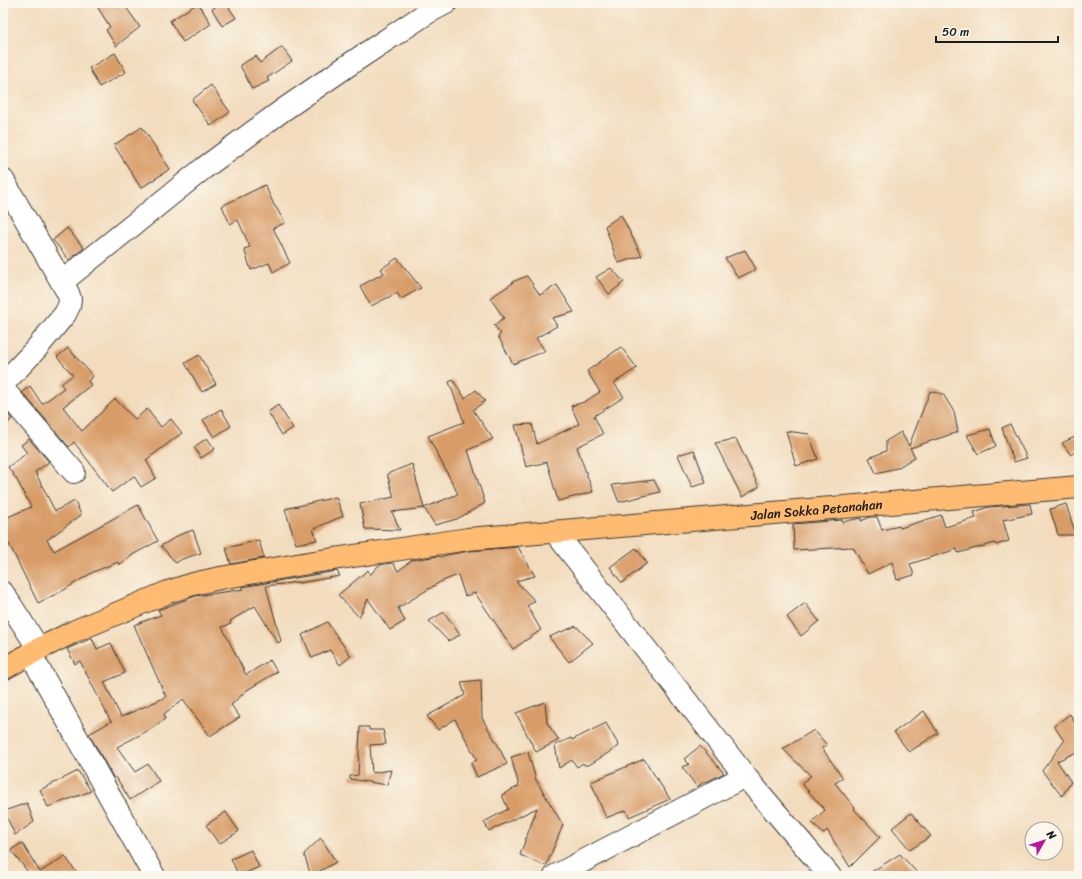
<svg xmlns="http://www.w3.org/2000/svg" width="1082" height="879" font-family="Sriracha,sans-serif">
  <rect width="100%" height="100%" fill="#fbf7ec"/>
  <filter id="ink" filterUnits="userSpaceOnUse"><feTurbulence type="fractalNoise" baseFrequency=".025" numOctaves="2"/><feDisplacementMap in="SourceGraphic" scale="8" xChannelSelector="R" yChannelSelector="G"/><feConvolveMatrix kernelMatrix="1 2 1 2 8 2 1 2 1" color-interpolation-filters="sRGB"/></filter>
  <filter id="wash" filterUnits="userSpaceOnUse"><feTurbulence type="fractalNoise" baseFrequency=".012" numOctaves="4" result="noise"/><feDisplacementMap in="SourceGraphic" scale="16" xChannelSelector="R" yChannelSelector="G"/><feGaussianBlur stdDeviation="0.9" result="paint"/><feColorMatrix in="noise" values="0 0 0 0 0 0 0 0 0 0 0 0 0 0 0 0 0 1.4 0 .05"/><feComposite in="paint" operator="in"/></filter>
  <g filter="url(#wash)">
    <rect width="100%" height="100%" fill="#f2dcbd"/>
    <g id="blocks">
      <!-- building -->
      <g fill="#d89c67">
        <path d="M95,3H123L140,27L116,46L106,30L110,27Z"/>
        <path d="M198,3L211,24L183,42L170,21Z"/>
        <path d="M222,3H226L236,18L222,26L212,9Z"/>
        <path d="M282,47L292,61L267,78L269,81L252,89L240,65L256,56L260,63Z"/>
        <path d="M115,53L126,72L99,87L89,68Z"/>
        <path d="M211,85L230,112L211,126L192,100Z"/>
        <path d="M142,127L170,169L141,188L114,145Z"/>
        <path d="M265,185L275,207H276L285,223L273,228L290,263L273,272L269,263L251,270L244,249L250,247L238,220L230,224L222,206Z"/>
        <path d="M621,215L642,256L618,263L605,226Z"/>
        <path d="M67,228L84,248L69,260L53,240Z"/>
        <path d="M745,250L756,269L738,278L725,258Z"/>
        <path d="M397,258L421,288L401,299L397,293L371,306L360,286L384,273L381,269Z"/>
        <path d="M611,268L624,282L609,294L596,277Z"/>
        <path d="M527,276L540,295L557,285L574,312L552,318L557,326L536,338L545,351L513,364L498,336L501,334L494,325L504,318L490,298L513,283L512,282Z"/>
        <path d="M621,347L637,368L614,383L624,397L594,416L603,434L577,447L593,492L558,501L547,462L526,467L515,425L532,424L537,444L579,424L571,406L584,402L600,392L587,371Z"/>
        <path d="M68,348L93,376L88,381L91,385L63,407L82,431L115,399L135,419L147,409L161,427L171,419L182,433L146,460L156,478L141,487L134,476L112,492L74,442L69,447L22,392L30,386L42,404L64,388L61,384L73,375L57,357Z"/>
        <path d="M199,355L216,384L202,392L185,363Z"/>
        <path d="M453,380L465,398L476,390L485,401L473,410L493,439L468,450L485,503L457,519L435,525L424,508L458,494L428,436L464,422L449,382Z"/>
        <path d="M930,391L943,394L954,412L958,432L910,448L915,457L897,468L876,473L869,458L886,451V441L901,432L909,446Z"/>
        <path d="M278,405L293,428L282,435L268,412Z"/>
        <path d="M3,408L12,419L3,427Z"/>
        <path d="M221,409L231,426L214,437L203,420Z"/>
        <path d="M1010,424L1027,458L1014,462L1002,428Z"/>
        <path d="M990,429L996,446L978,454L967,435Z"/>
        <path d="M786,431L809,434L818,459L796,466Z"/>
        <path d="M1079,435V448L1071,455L1062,443Z"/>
        <path d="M207,438L215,449L201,458L194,447Z"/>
        <path d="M29,439L49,462L35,472L55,511L75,501L81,515L47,540L54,551L138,505L158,541L134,554L119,565L118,562L93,572L64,590L38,603L9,544L3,548V519L31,507L17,480L8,467L27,453L21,445Z"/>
        <path d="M736,439L759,487L742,497L715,443Z"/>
        <path d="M694,450L706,483L692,487L678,455Z"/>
        <path d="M412,464L424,508L392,512L400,530L365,529L360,504L394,497L387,474Z"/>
        <path d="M654,480L660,492L619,502L612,485Z"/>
        <path d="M336,497L343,516L313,529L317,540L296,544L285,509Z"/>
        <path d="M1030,504L1032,514L1003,520L1009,541L996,545L995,543L958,553L957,549L910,564L914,575L897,580L892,562L868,574L853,547L794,550L793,524L842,520V522L861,518V521L870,517H877L882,530L899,526L900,528L941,515L945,527L976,518L974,512L989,507Z"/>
        <path d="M1066,504L1076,535H1058L1050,509Z"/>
        <path d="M193,530L201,553L182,559L176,563L161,546L179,535Z"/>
        <path d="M259,540L264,558L231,564L226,548Z"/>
        <path d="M518,547L535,576L516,581L535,601L527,606L541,630L513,649L475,593L465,596L458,575L440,582L398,608L405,621L390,630L368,599L359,617L338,595L368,570L370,575L379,565L393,563L398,571L412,560L439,556L440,557L447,555L469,551Z"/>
        <path d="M636,548L647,563L622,583L610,567Z"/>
        <path d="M337,571L340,576L299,583V582L266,586L281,641L278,643L255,606L230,621L231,624L222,627L246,675L270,660L277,672L247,690L231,705L240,717L210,736L183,699L164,714L165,719L149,730L117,747L135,772L148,764L159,781L130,800L116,777L114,779L89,734L112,721L111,722L80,661L75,664L67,649L92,638L97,649L111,643L125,673L104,682L121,717L166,697L134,625L161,615L158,610L196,596L244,589L242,587Z"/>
        <path d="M805,603L819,621L801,636L787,617Z"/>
        <path d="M444,612L460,635L448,641L429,621Z"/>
        <path d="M327,622L351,656L340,665L330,650L312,658L302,635Z"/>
        <path d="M576,626L593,643L569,662L549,637Z"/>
        <path d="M481,680L482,718L499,747L507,764L477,777L471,763L477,760L455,719L438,730L427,716L465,695L461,682Z"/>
        <path d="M545,702L547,723L559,740L536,752L516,713Z"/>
        <path d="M924,711L938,733L909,752L894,732Z"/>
        <path d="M1070,714L1079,730V751L1057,761L1071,782L1062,796L1042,771L1064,741L1054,726Z"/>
        <path d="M606,723L619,746L589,765H584L583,763L577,767L572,760L559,768L555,745L571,738L572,740Z"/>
        <path d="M360,727H369V730H383L386,744L370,745L372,773L391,770L387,785L350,779V776L358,775Z"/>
        <path d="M814,730L827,745L822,748L843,778L835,783L855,808L854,809L880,837L850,867L827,830L823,834L812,822L825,810L801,783L811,776L783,749Z"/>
        <path d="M700,746L724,773L706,782L705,781L697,787L682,767L689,764L684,759Z"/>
        <path d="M528,752L536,780L563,825L546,866L520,855L537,808L489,831L484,822L508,809L502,795L519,786L511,757Z"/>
        <path d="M644,759L670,799L629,817L626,810L606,818L591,782Z"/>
        <path d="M78,771L91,791L48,807L40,790Z"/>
        <path d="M27,803L34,822L15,835L4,811Z"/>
        <path d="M226,812L239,831L219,844L206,825Z"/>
        <path d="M911,813L931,836L910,850L892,828Z"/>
        <path d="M321,838L336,862L311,876L304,854Z"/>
        <path d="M22,843L40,872L65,856L79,876H31L11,850Z"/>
        <path d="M251,850L259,867L239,876L231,859Z"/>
        <path d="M900,854L920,876H865Z"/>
      </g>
    </g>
  </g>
  <g filter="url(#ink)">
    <use href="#blocks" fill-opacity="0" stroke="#3c3934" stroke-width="1"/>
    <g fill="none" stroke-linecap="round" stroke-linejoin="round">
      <defs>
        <g id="minor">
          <path d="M3,180L68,293L70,299L69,306L65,314L36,349L3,384"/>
          <path d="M62,282L204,168L283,110L356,60L427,13L446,3"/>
          <path d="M3,389L74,472"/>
          <path d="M555,532L745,776L830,876"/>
          <path d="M3,593L39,649"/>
          <path d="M30,653L154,876"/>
          <path d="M555,876L745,776"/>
        </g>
        <g id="major">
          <path id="s1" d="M3,669L39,649L75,631L168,592L193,584L220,578L320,561L468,539L1079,487"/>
        </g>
      </defs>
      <!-- minor casing -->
      <use href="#minor" stroke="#3c3934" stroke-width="24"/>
      <!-- major casing -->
      <use href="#major" stroke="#3c3934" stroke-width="24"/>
      <!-- minor -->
      <use href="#minor" stroke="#fff" stroke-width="22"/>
      <!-- major -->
      <use href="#major" stroke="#febb71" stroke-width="22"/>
    </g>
  </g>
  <g text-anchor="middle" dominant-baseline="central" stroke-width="4" stroke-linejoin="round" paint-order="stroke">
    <!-- street labels -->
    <g font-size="13" fill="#1c1c1c" stroke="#fbf7ec">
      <text stroke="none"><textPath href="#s1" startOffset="837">Jalan Sokka Petanahan</textPath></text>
    </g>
  </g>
  <!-- margin -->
  <rect width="1082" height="879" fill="none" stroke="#fbf7ec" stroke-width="16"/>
  <!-- north arrow -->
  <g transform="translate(1044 841) rotate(51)"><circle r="19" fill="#fbf7ec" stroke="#a29f99"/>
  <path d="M0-3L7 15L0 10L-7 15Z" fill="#b5179e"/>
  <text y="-6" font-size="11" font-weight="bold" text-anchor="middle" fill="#1c1c1c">N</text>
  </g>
  <!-- scale -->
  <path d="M936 36v6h122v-6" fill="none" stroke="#1c1c1c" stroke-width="2"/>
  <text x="942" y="36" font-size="12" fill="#1c1c1c" stroke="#fbf7ec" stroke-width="3" paint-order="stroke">50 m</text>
</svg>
